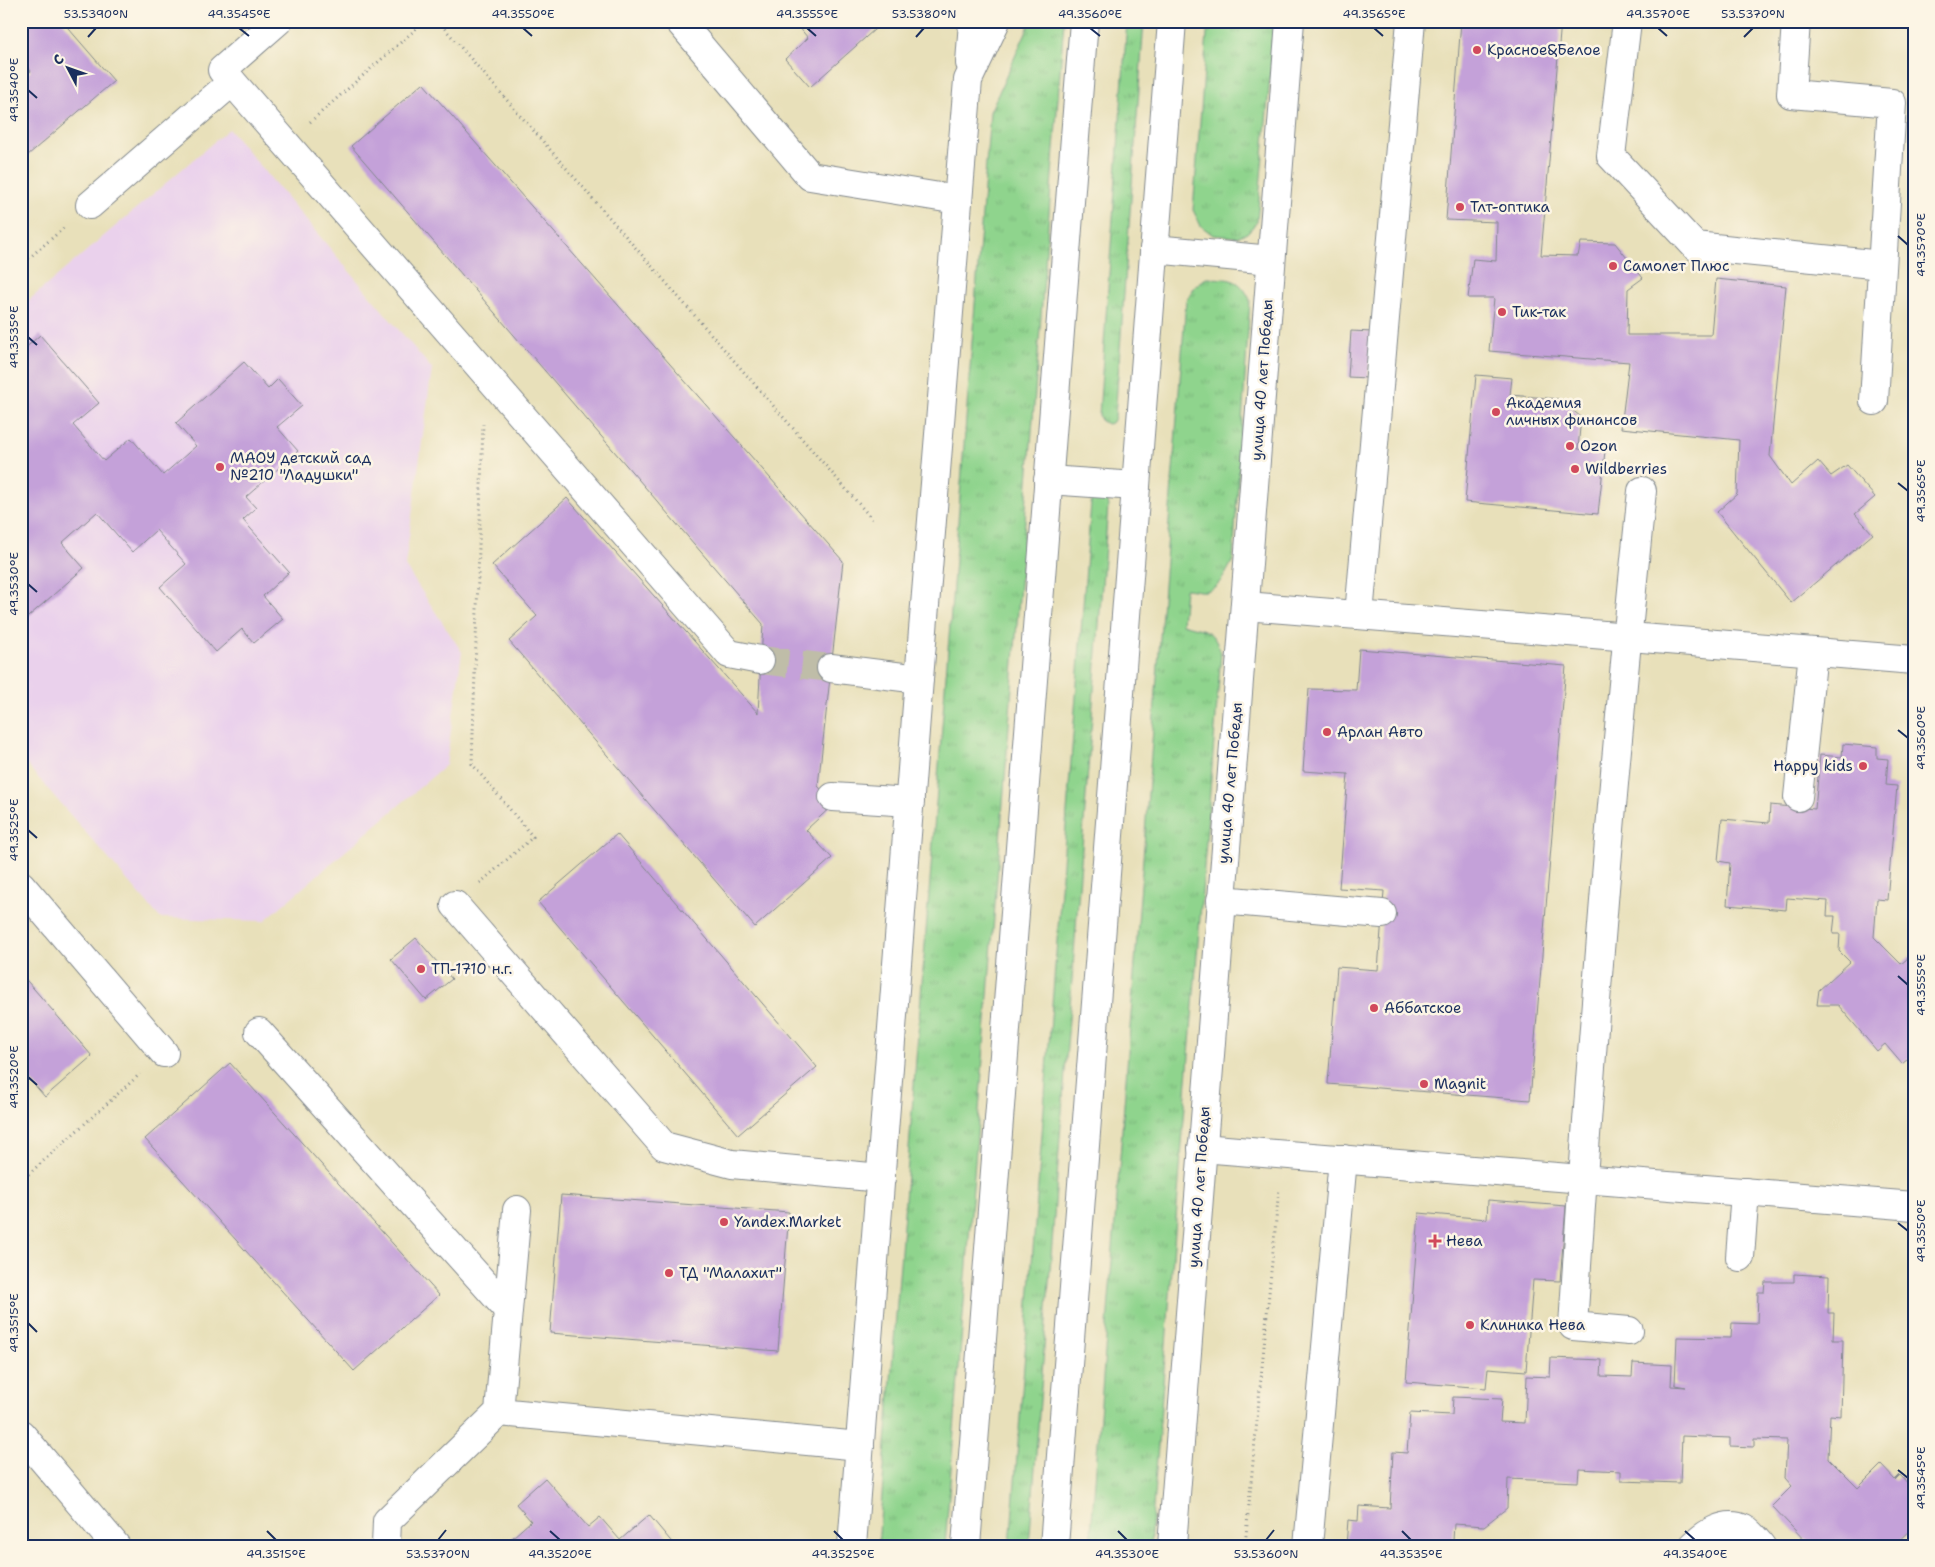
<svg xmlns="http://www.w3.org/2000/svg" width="1935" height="1567" font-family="'Shantell Sans',sans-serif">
  <defs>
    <pattern id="grass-tufts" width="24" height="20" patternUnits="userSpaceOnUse" patternTransform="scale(1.25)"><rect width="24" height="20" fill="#8fd48d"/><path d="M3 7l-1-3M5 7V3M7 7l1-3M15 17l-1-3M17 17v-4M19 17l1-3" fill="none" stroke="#7bb67c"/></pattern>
  </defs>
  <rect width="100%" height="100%" fill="#fcf5e5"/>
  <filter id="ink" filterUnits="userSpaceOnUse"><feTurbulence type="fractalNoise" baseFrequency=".02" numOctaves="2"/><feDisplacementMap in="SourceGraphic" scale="10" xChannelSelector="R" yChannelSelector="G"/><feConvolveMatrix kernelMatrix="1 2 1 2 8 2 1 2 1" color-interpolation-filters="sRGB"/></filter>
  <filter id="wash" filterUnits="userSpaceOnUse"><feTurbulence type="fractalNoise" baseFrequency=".0096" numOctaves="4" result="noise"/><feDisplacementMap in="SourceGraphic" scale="20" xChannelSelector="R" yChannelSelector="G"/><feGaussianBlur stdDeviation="1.12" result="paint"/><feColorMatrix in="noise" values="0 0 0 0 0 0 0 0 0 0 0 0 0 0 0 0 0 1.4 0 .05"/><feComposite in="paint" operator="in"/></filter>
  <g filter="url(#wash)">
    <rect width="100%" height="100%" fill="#e8e0ba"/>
    <!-- built -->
    <path fill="#ead1ec" d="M229,129L432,369L405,566L462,652L446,765L264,921L160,918L21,758V307Z"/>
    <!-- grass -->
    <g fill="url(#grass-tufts)" stroke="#558276">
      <path d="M1031,21H1064L945,1546H878L990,112Z"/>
      <path d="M1127,21H1144L1115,417L1113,422L1108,424L1101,421L1099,415Z"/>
      <path d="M1208,21H1275L1257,222L1247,233L1236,237L1213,235L1201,226L1193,210Z"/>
      <path d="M1206,278C1229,279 1240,277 1250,300L1233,560C1227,571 1220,588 1206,591C1200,592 1191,589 1185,589L1182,624C1205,631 1212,627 1221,653L1150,1546H1090L1186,301L1194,287Z"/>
      <path d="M1099,497L1106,500L1108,506L1029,1546H1010L1091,503L1094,499Z"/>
    </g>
    <g id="blocks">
      <!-- building -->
      <g fill="#c4a1d9">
        <path d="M21,21H62L114,81L21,161V79L31,71L21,60Z"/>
        <path d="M233,21H249L240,29Z"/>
        <path d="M794,21H884L810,87L785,59L808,38Z"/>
        <path d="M1461,21H1561L1541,255L1578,256L1581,242L1615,243L1643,278L1628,289L1627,335H1711L1716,279L1786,286L1770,456L1791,485L1818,461L1831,476L1847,465L1875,497L1855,514L1873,534L1791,603L1717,512L1737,494L1739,440L1621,428L1629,362L1489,351L1494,298H1468L1473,259L1496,261L1497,222L1446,220Z"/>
        <path d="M423,83L843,561L818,786L834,804L806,830L832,858L755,927L509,641L537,616L492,565L567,498L758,713L763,624L351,146Z"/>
        <path d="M1351,331L1372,332L1368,378L1348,377Z"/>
        <path d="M40,335L99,403L73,425L104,461L131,438L163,475L196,446L176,423L244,362L268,389L278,379L302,406L277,427L298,451L246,497L256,508L243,520L289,572L263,596L283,619L254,643L242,629L216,652L160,587L186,564L156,530L132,552L97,512L62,543L84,568L21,623V352Z"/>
        <path d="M1476,375L1512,378L1510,395L1559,399L1581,417L1578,449L1605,451L1598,514L1465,502Z"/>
        <path d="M1359,649L1566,666L1530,1100L1328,1084L1337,967L1378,970L1384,891L1339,888L1348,774L1303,771L1309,689L1356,690Z"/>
        <path d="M1843,744L1877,747V758L1888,759L1886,785L1897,786L1887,900L1877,899L1874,937L1901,964L1914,953V1054L1902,1064L1885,1044L1877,1051L1838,1005H1817L1819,990L1850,962L1839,951L1840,934H1833L1835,916H1827L1828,901L1787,898L1786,910L1727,905L1730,863L1718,861L1722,819L1769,823L1770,805L1815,809L1820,755L1842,757Z"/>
        <path d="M617,834L817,1067L738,1135L538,902Z"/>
        <path d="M416,938L452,979L426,1000L391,959Z"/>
        <path d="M21,974L92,1056L45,1097L21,1069Z"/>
        <path d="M230,1063L439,1295L354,1371L145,1139Z"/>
        <path d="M561,1195L789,1212L778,1351L550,1333Z"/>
        <path d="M1488,1200L1566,1206L1560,1281L1533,1280L1526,1371L1488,1368L1486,1388L1406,1382L1419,1213L1487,1219Z"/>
        <path d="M1794,1274L1829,1276L1828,1313H1834L1833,1340H1843L1841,1416L1830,1415L1828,1458L1858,1488L1881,1465L1895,1480L1900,1475L1914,1490V1505L1910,1509L1914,1513V1527L1894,1546H1810L1772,1506L1792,1486L1785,1478L1787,1440L1754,1439V1447L1730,1446V1438L1682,1436L1680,1483L1621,1481V1471L1579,1469L1578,1482L1508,1479L1507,1508L1484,1526L1454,1524L1453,1541L1464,1542V1546H1346L1348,1520L1358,1521L1359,1506L1390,1508L1393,1452L1407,1453L1410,1413L1452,1415L1453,1397L1502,1399L1500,1422L1525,1423L1527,1376L1550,1377L1551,1358L1602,1360L1601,1376L1632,1377L1633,1363L1672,1365L1671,1386L1686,1387L1675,1385L1677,1337L1731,1338L1732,1323L1757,1324L1758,1292H1764L1765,1282H1794Z"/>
        <path d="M545,1478L588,1527L600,1517L620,1540L649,1515L675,1546H503L531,1521L516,1504Z"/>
      </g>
    </g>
  </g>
  <g filter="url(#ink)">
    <use href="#blocks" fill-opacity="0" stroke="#82888c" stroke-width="1"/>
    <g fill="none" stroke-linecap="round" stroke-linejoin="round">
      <!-- minor-tunnel -->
      <path stroke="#bfbda8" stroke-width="28" stroke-dasharray="28 14" stroke-linecap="butt" d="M760,660L831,668"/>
      <defs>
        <g id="minor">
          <path d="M278,21L222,70L729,654L760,660"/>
          <path d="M679,21L810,176L958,200"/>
          <path d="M1627,21L1611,156L1695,246L1882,265"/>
          <path d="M1796,21L1791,94L1892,103L1874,401"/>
          <path d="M970,63L973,21"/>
          <path d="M90,205L232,82"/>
          <path d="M1154,249L1271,260"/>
          <path d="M1245,606L1914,660"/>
          <path d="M1359,615L1411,21"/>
          <path d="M831,668L919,679"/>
          <path d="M833,797L910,802"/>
          <path d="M1798,797L1813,652"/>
          <path d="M21,885L164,1053"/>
          <path d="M1221,900L1382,914"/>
          <path d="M455,905L664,1146L732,1164L881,1178"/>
          <path d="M259,1032L508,1310"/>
          <path d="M1202,1148L1914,1206"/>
          <path d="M1740,1257L1745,1192"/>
          <path d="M1629,1331L1573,1326C1591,1047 1613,769 1642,491"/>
          <path d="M499,1412L860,1446"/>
          <path d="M21,1434L116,1546"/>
          <path d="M386,1546L387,1521L499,1412L517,1210"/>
          <path d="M852,1546L919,679L968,80L996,21"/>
          <path d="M1172,1546L1290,21"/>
          <path d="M1308,1546L1343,1159"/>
          <path d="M1693,1546C1705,1534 1725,1520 1744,1529C1750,1532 1756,1540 1761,1546"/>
        </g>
        <g id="major">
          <path d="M1048,480L1136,486"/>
          <path d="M966,1546L1084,21"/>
          <path d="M1054,1546L1172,21"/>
        </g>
      </defs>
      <!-- minor casing -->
      <use href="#minor" stroke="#82888c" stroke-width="30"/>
      <!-- major casing -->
      <use href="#major" stroke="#82888c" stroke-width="30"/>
      <!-- path -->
      <g stroke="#82888c" stroke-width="3" stroke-dasharray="1 4" stroke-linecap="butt">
        <path d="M438,21L872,519"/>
        <path d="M310,122L425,21"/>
        <path d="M21,265L66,226"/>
        <path d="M480,883L533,837L472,764L483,424"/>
        <path d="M21,1181L140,1074"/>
        <path d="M341,1546L354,1539"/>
        <path d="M1245,1546L1279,1188"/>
      </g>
      <!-- minor -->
      <use href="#minor" stroke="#fff" stroke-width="28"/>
      <!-- major -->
      <use href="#major" stroke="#fff" stroke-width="28"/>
    </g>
  </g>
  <!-- ticks -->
  <path fill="none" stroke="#1b2f5e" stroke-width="2" d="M239,28L249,36M523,28L532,36M807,28L816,36M1090,28L1100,36M1374,28L1383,36M1658,28L1667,36M88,37L96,28M916,37L924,28M1744,37L1753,28M28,90L37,98M1898,236L1908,245M28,337L37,345M1898,483L1908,491M28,584L37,592M1898,730L1908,738M28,830L37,838M1898,976L1908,985M28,1077L37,1085M1898,1223L1908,1231M28,1323L37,1332M1898,1470L1908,1478M267,1531L276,1540M550,1531L560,1540M834,1531L843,1540M1118,1531L1127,1540M1402,1531L1411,1540M1685,1531L1695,1540M438,1540L446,1530M1266,1540L1274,1530"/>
  <!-- markers -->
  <g fill="#d1495b" stroke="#fcf5e5" stroke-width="2">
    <circle cx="1477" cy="50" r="5"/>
    <circle cx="1460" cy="207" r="5"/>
    <circle cx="1613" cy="266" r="5"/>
    <circle cx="1502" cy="312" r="5"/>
    <circle cx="1496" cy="412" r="5"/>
    <circle cx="1570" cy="446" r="5"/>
    <circle cx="220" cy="467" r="5"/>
    <circle cx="1575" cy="469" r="5"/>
    <circle cx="1327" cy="732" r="5"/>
    <circle cx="1863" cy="766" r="5"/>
    <circle cx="421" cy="969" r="5"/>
    <circle cx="1374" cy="1008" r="5"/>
    <circle cx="1424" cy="1084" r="5"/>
    <circle cx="724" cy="1222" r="5"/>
    <path d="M1432.5 1233.5h5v5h5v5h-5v5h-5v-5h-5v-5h5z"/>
    <circle cx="669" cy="1273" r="5"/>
    <circle cx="1470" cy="1325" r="5"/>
  </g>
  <g text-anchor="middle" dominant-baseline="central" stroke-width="5" stroke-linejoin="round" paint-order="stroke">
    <!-- poi labels -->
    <g font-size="15" fill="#1b2f5e" stroke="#fcf5e5" text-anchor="start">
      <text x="1487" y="50">Красное&amp;Белое</text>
      <text x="1470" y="207">Тлт-оптика</text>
      <text x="1623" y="266">Самолет Плюс</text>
      <text x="1512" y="312">Тик-так</text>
      <text x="1506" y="403">Академия<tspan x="1506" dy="17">личных финансов</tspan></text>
      <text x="1580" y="446">Ozon</text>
      <text x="230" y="458">МАОУ детский сад<tspan x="230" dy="17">№210 "Ладушки"</tspan></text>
      <text x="1585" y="469">Wildberries</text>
      <text x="1337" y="732">Арлан Авто</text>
      <text x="1853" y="766" text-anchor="end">Happy kids</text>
      <text x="431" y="969">ТП-1710 н.г.</text>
      <text x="1384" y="1008">Аббатское</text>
      <text x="1434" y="1084">Magnit</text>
      <text x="734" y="1222">Yandex.Market</text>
      <text x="1446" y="1241">Нева</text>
      <text x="679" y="1273">ТД "Малахит"</text>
      <text x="1480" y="1325">Клиника Нева</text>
    </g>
    <!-- street labels -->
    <g font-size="15" fill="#1b2f5e" stroke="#fcf5e5">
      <text transform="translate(1262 380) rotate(-86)">улица 40 лет Победы</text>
      <text transform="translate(1230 783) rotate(-85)">улица 40 лет Победы</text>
      <text transform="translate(1199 1187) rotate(-86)">улица 40 лет Победы</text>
    </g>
  </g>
  <!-- margin -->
  <rect width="1935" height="1567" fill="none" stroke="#fcf5e5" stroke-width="55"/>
  <!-- north arrow -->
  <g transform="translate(68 68) rotate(311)" stroke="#fcf5e5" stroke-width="4" paint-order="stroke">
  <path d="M0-4L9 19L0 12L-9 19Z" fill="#1b2f5e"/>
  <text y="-8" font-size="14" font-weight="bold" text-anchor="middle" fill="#1b2f5e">С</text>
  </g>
  <rect x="28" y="28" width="1880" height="1512" fill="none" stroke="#1b2f5e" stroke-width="2"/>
  <g font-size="12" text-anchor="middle" fill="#1b2f5e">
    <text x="96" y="18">53.5390°N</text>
    <text x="239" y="18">49.3545°E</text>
    <text x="523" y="18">49.3550°E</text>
    <text x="807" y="18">49.3555°E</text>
    <text x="924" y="18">53.5380°N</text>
    <text x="1090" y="18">49.3560°E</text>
    <text x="1374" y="18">49.3565°E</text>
    <text x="1658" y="18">49.3570°E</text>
    <text x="1753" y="18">53.5370°N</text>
    <text transform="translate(14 90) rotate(-90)" y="4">49.3540°E</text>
    <text transform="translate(1921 245) rotate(-90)" y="4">49.3570°E</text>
    <text transform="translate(14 337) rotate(-90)" y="4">49.3535°E</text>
    <text transform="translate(1921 491) rotate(-90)" y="4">49.3565°E</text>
    <text transform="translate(14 584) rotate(-90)" y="4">49.3530°E</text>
    <text transform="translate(1921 738) rotate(-90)" y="4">49.3560°E</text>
    <text transform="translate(14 830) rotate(-90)" y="4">49.3525°E</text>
    <text transform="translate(1921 985) rotate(-90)" y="4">49.3555°E</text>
    <text transform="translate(14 1077) rotate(-90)" y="4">49.3520°E</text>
    <text transform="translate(1921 1231) rotate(-90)" y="4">49.3550°E</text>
    <text transform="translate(14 1323) rotate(-90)" y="4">49.3515°E</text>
    <text transform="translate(1921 1478) rotate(-90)" y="4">49.3545°E</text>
    <text x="276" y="1558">49.3515°E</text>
    <text x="438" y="1558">53.5370°N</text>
    <text x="560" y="1558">49.3520°E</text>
    <text x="843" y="1558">49.3525°E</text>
    <text x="1127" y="1558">49.3530°E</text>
    <text x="1266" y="1558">53.5360°N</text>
    <text x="1411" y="1558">49.3535°E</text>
    <text x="1695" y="1558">49.3540°E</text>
  </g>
</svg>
